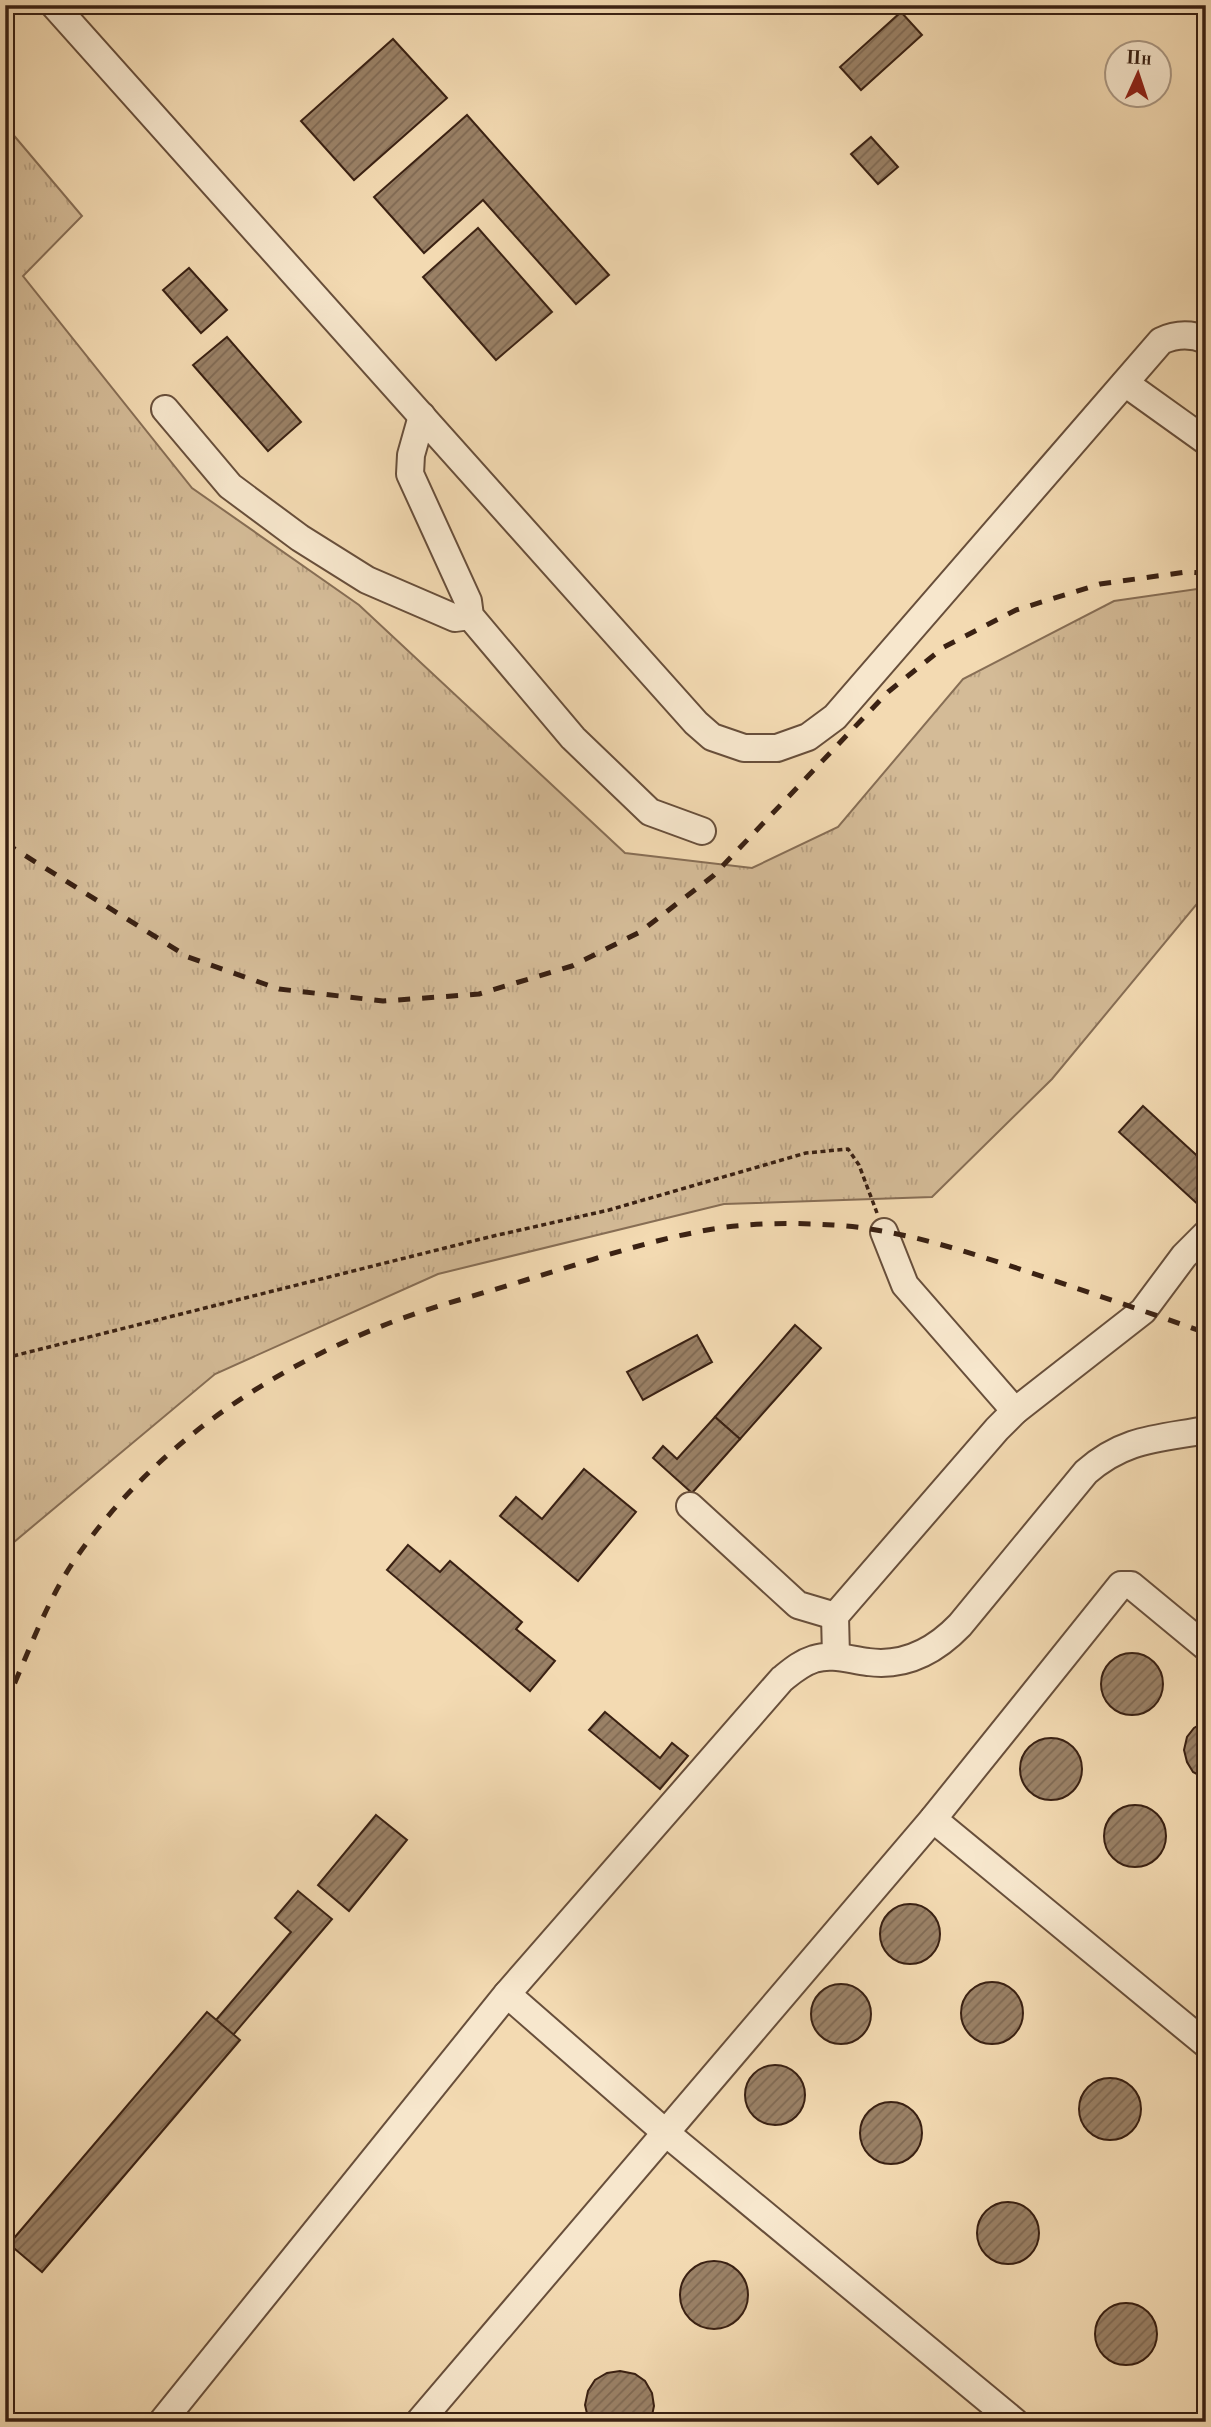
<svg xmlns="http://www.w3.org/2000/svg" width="1211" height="2427" font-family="'Old Standard TT',serif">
  <defs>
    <pattern id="grass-tufts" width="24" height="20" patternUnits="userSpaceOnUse" patternTransform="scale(1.75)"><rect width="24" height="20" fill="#d4bb97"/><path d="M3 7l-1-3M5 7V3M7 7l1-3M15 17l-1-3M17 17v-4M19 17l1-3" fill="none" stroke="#b7a081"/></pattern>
    <pattern id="building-hatch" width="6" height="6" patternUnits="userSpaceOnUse" patternTransform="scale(1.75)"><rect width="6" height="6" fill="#9a8166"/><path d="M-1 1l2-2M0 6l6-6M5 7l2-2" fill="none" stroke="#7f6953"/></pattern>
  </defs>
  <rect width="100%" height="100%" fill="#f3dab2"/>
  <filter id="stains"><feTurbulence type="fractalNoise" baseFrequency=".00286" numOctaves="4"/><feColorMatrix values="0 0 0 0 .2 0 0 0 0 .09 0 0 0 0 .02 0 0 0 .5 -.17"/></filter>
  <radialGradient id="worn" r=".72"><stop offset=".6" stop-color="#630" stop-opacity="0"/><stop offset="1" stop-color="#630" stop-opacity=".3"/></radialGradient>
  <!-- grass -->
  <path fill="url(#grass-tufts)" stroke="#876e55" stroke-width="2" d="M5,125L82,216L23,276L192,488L359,605L625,853L752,868L838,827L963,679L1114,601L1197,589L1206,594V893L1052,1079L932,1197L724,1204L438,1274L215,1374L14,1542L5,1544Z"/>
  <!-- building -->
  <g fill="url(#building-hatch)" stroke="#3a2113" stroke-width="2">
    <path d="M901,12L922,35L861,90L840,67Z"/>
    <path d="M393,39L447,98L354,180L301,121Z"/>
    <path d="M467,115L609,275L576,304L483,200L424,253L374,197Z"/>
    <path d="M871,137L898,167L878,184L851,154Z"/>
    <path d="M478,228L552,312L496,360L423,277Z"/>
    <path d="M189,268L227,310L201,333L163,290Z"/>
    <path d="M227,337L301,422L268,451L193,365Z"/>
    <path d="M1143,1106L1206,1164V1205L1203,1209L1119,1132Z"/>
    <path d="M795,1325L821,1348L740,1439L715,1417Z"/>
    <path d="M697,1335L712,1362L643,1400L627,1372Z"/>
    <path d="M715,1417L740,1439L692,1493L653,1458L663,1446L677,1459Z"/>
    <path d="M584,1469L636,1512L578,1581L500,1516L516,1497L542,1519Z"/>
    <path d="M408,1545L440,1572L450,1561L522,1622L516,1629L555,1661L530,1691L387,1570Z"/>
    <circle cx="1132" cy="1684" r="31"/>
    <path d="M605,1712L660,1758L672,1743L688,1756L660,1789L589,1730Z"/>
    <path d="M1206,1721V1779L1193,1772L1187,1762L1184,1750L1187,1737L1194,1728Z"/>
    <circle cx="1051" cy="1769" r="31"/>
    <circle cx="1135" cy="1836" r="31"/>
    <path d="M376,1815L407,1840L349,1911L318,1885Z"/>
    <path d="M298,1891L332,1919L233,2035L216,2020L291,1932L275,1918Z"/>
    <circle cx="910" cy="1934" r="30"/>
    <circle cx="992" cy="2013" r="31"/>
    <circle cx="841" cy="2014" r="30"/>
    <path d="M207,2012L240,2040L42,2272L9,2244Z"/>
    <circle cx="775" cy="2095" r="30"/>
    <circle cx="1110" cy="2109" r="31"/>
    <circle cx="891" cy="2133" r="31"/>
    <path d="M1206,2188V2231L1199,2220L1197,2209L1200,2196Z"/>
    <circle cx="1008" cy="2233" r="31"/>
    <circle cx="714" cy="2295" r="34"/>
    <circle cx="1126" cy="2334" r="31"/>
    <path d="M620,2371L635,2374L645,2381L652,2393L654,2406L651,2420L589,2422L585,2405L588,2391L595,2380L607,2373Z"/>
    <path d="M900,2413L913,2414L927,2422H881Z"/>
  </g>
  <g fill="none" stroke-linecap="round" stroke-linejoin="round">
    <defs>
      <g id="minor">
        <path d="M54,5L696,723L712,737L744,748H777L808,737L835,717L1161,341C1176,334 1190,333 1206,340"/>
        <path d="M1125,383L1206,441"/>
        <path d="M165,409L230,486L300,538L367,580L455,618L470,616"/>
        <path d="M422,416L411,455L410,474L468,601L470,616L573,738L650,812L702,831"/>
        <path d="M884,1232L905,1285L1015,1411"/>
        <path d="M690,1506L798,1605L835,1616"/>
        <path d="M836,1656L835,1616L997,1429L1015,1411L1143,1311L1184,1256L1206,1234"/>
        <path d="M933,1819L1206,2044"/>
        <path d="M507,1994L666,2133L1015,2422"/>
        <path d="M162,2422L507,1994L782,1679C792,1671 801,1663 814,1659C832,1653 850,1660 868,1662C905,1667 935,1651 960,1625L1086,1472C1125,1438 1158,1439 1206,1430"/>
        <path d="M419,2422L933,1819L1121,1585H1131L1206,1647"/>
      </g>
    </defs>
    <!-- minor casing -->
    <use href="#minor" stroke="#684f3b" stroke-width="30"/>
    <!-- path -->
    <path stroke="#3a2113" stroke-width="3.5" stroke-dasharray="5 3.5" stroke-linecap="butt" d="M5,1358L489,1237L609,1210L806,1153L848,1149L859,1165L877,1213"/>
    <!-- minor -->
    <use href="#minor" stroke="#f7e7cd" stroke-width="26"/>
    <!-- rail -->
    <g stroke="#3a2113" stroke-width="5" stroke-dasharray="12 12" stroke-linecap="butt">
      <path d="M5,843L188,957L279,989L383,1001L479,994L572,966L640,932L713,876L888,692L944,647L1016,610L1100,584L1186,572L1206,573"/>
      <path d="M5,1705C27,1657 46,1601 76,1558C152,1448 264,1372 387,1324C433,1306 482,1294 529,1279C583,1263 637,1244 692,1233C737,1223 787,1222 833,1225C901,1229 967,1252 1032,1273C1090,1293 1148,1312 1206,1333"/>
    </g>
  </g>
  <!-- margin -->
  <rect width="1211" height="2427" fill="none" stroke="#f3dab2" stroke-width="28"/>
  <rect x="7" y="7" width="1197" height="2413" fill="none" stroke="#3a2113" stroke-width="3.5"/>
  <rect x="14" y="14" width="1183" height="2399" fill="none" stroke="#3a2113" stroke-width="2"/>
  <!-- north arrow -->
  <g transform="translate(1138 74) rotate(3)"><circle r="33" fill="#f7e7cd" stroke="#ab9883" stroke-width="2"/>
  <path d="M0-5L12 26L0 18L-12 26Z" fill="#8f2418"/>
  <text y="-10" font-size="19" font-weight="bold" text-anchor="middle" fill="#3a2113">Пн</text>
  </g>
  <rect width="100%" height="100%" filter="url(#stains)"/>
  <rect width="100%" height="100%" fill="url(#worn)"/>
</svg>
